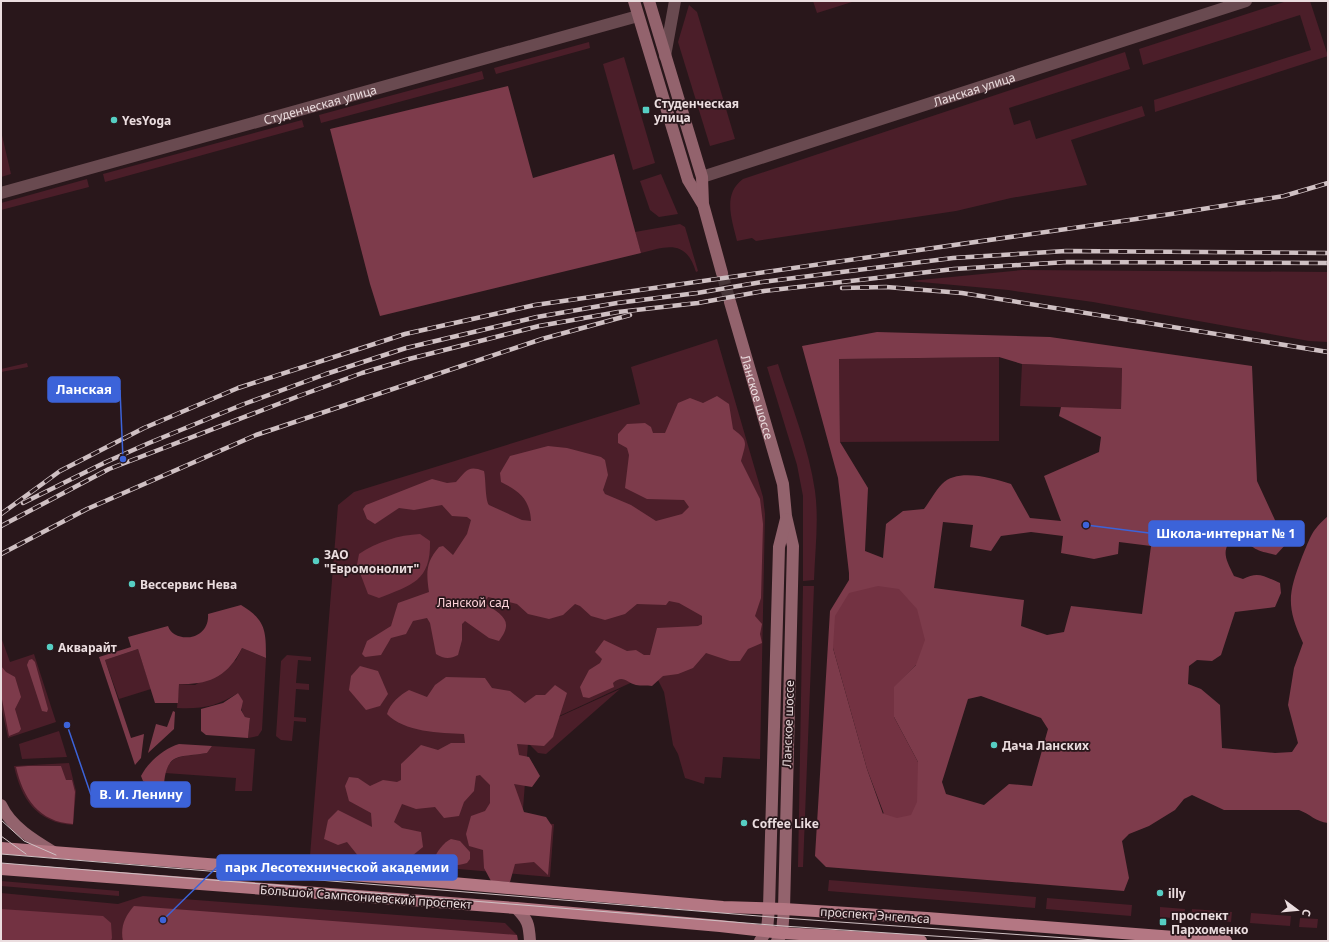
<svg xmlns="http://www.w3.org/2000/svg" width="1329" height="942" font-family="'Noto Sans',sans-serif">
  <rect width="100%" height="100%" fill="#29171b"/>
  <!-- green -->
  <g fill="#4b1e29">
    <path d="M813,1H852V2L817,13Z"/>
    <path d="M1287,1H1310L1328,56L1155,112L1154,100L1311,50L1300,15L1143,65L1139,49Z"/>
    <path d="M689,5L697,12L735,139L710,146L678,42Z"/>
    <path d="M589,42L590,48L496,74L494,68Z"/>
    <path d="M1125,52L1130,69L1009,108L1014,125L1030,120L1036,139L1142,106L1145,116L1071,140L1087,185L1011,198L956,211L756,241L752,238L737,241C732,220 722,194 743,179Z"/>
    <path d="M624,57L655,163L633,170L603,64Z"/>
    <path d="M482,71L484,79L321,123L319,115Z"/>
    <path d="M302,120L304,127L105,182L103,174Z"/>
    <path d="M1,131L11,174L1,177Z"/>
    <path d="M661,174L678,214L659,217L650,210L640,181Z"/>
    <path d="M87,179L89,187L1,210V203Z"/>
    <path d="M680,224L685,227L698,271L696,272C686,239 667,246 641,253L635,232Z"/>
    <path d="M1022,270L1328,272V342L1309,341L1093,302L1008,290L910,281Z"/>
    <path d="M717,339L763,497L765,514L760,759L723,757L721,778L705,777L704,784L685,778L678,754L673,745L664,692L654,672L529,730L522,822L554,824L550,877L310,856L338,505L354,492L640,404L631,367Z"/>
    <path d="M999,357V441L840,442L839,359Z"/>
    <path d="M27,363L28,367L1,372V369Z"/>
    <path d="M778,364C791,405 809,448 815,491C819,520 815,551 814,580L803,581V496L797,465L767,367Z"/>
    <path d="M1022,364L1122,368L1121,409L1020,406Z"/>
    <path d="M803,586H814L803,867H798Z"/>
    <path d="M1,637L10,662L34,654L56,722L8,738L1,705Z"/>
    <path d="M242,648L266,658L262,730L258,736L248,738L250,718L245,717C240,710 241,702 238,693C216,707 202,709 177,708L179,684L195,685L236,660Z"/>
    <path d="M138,649L151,689L119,699L105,660Z"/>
    <path d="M287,655L311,657V661L298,660L296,683L309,684V690L296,689L294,717L306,718V722L294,721L292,741L281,740L276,736L281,661Z"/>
    <path d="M620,689L546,754L538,753L529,744L530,730Z"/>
    <path d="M59,731L67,757L22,759L19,744Z"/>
    <path d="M212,746L255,749L252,791H235L236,778L165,773C171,752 188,757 207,753Z"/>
    <path d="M69,763L76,791L73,825C37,823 21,799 14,766Z"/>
    <path d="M829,880L1036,897L1035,908L828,891Z"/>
    <path d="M1,881L119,891V896L1,886Z"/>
    <path d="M1,893L118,904L143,896L505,923L517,935L518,941H1Z"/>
    <path d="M1047,898L1132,905L1131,916L1046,909Z"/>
    <path d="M1160,907L1185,909L1184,919L1160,917Z"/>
    <path d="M1192,909L1232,912L1231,922L1191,918Z"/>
    <path d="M1251,913L1291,916L1290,926L1250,923Z"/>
    <path d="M1300,918L1318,919L1317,928L1299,927Z"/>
  </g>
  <!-- forest -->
  <g fill="#7d3b4b" fill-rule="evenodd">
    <path d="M508,86L533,178L614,154L641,253L380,316L370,284L330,129Z"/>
    <path d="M877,332L1050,337L1252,366L1257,481L1286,544L1276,555C1255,550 1252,550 1239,531C1221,549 1223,554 1234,576L1243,579C1258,571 1264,576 1280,583L1281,593L1275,607L1235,612L1221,655L1212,661L1197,660L1189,666L1188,684L1201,689L1220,705L1222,748L1275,753L1292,752L1298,743L1288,705L1294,668L1303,643C1286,606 1288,594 1302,557C1311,536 1311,531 1328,516V823C1316,822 1310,814 1299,810H1224L1192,795L1184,799L1175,810L1149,826L1129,834L1122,841L1129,878L1124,891L826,867L815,856L830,611L849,580V573L838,478L802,346ZM999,357L1022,364L1122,368L1121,409L1061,407L1059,416L1101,437L1099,452L1044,476L1061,521L1030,518L1011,484C991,478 958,468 942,484C935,491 930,501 924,509L903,511L886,524L883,558L865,551L868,488L840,442L839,359ZM943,522L973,525L970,547L991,551L1001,536L1031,532L1063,536L1061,553L1094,559L1118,554L1119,542L1151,546L1142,614L1071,606L1064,632L1047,635L1021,626L1024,600L934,588ZM833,648L916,665L894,686V717L918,762L883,814L867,769ZM981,696L1041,718L1048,729L1032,786L1009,784L984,805L946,794L942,782L968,699Z"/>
    <path d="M717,396L729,404L733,429C749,441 746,442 741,461L760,499L763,524L761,598L755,616L762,624L760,634L762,643L748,649L740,661H730L706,653L693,668L678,674L663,676L652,686C647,685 641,686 636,685C627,683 623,674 613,683L614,687L589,698L583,697L580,687L589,670L600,663L602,659L595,652L604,640L627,651L636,650L644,655H650L657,628L698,626L702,624V616L679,603L669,601L666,605L637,604L625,614L605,620L591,616L580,606L575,604L563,615L549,619L528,614L517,604L488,597L485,603C501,615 515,620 499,641L489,638L465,621L462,624V640L458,655C450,659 444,659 436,654L430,623L427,618L413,621L406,634L391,638L381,655L365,657L362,654L367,641L391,626L398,603L429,592C426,572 426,562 439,547L443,546L453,555L467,534L471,520L467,517L452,516L442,505L414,510L399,508L375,524L367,519L363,509L366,505L432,479L447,483L456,482C467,470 468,465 484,471C486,479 485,500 489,505L522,520L531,521C530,499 519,491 501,482L500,473L510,456L548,446L567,448L601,457L605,460L608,475L603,490L605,494L631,505L656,521L682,514L689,507L684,500L647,499L625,488L629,455L627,448L618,443V434L627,424L645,423L651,427L653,433H665L678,403L690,398L703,403Z"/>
    <path d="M241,605C266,620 266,631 266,658L242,648C228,676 210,685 179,684L178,703H155L138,649L105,660L131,738L144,734L141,758L135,765L99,657L131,647L128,637L168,626C174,644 210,641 208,614Z"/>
    <path d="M32,659L35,662L48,709L47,712L42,711L27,665L29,660Z"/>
    <path d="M1,666L6,672L15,677L21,697L15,709L21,729L19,732L9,736L1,694Z"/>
    <path d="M360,666L378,671L388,694L380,706L366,710L349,690L351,676Z"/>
    <path d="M446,677L485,678L492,688L510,691L525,703L536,695H545L555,685L567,693L553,737L544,746L517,744L519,755L529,757L540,776L532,787L514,784L524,812L546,817L552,826L548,875L534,862L515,864L510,882L491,881L484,868L483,850L469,846L466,834L471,816L485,811L490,803V785L480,775L476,776L474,791L464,802L459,816L444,818L435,807L416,809L402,804L394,822L402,828L421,832L423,847L407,860L398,862L359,857L347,842L338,845L324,839L328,820L338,810L372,827L371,813L349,801L345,786L349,777L358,778L370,786L383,780L397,782L401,780V764L421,745L438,750L451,743H465L464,734C440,733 404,732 387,714C390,703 400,695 409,690L427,697L435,685Z"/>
    <path d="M238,693L243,701L241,710L245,717L250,718L248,738L206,735L201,731V709L223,703Z"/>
    <path d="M173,711L175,712L174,729L148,753L156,724L167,727Z"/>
    <path d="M179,744L212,746L207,753C180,758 167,751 164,784L147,783L143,781L141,776C148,762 165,748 179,744Z"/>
    <path d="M28,766H61L66,780H72L75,792L73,824C39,822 23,798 16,767Z"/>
    <path d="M451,839L460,841L470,852V859L467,863C455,867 445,866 434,861C435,853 444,842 451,839Z"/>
    <path d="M134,906L517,935L518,941H123C120,927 125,916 134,906Z"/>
  </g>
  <!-- water -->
  <g fill="#733242">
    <path d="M420,534L430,541C431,581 412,585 379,598L368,594L357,565L359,554C376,542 399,535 420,534Z"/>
    <path d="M878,586L899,589L917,609L925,640L916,665L894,687V717L918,762L917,802L911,815L897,818L884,814L867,769L833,648L835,616L849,593Z"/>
    <path d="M1,909L103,916L111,923L112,938L111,941H1Z"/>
  </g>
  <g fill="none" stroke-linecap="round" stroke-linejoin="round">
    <!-- secondary-tunnel -->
    <path stroke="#463538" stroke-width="12" stroke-dasharray="12 6" stroke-linecap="butt" d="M722,273L730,302"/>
    <!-- street -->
    <g stroke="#694a50" stroke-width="12">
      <path d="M665,56L675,1"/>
      <path id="s1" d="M702,177L1246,1"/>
      <path id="s2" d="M1,193L638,16"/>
    </g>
    <!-- secondary -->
    <g stroke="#93636d" stroke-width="12">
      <path d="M634,1L688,180L702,203"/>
      <path d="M649,1L702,177L703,204L722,273"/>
      <path id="s3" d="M730,302L783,484L786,516L793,546L784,909L782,933L777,941"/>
      <path d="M1,805C11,827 35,841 55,853"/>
      <path d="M516,908C528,920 529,924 530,941"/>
      <path d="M760,941L767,930L769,908L779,547L786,519"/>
    </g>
    <!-- primary -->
    <g stroke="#b47783" stroke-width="12">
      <path d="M1,848L441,882L723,907L784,909L927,918L1226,941"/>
      <path d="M1,869L516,908L720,926L782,933L921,941"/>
    </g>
    <!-- tram -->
    <g stroke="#cfc0c3" stroke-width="1">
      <path d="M1,820L24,841L56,855"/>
      <path d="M1,836L26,854"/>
      <path d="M1,854L783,918L1109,941"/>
      <path d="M1,863L783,926L1009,941"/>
    </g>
    <defs>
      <g id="rail">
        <path d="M842,288L886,287L962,293L1328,352"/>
        <path d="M23,503L106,462L149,443L244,404L326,374L406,348L537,317L617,303L697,293L762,282L953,258L1066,251L1328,253"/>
        <path d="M1,514L60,471L144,428L238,388L405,334L535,305L1171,214L1284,196L1328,183"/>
        <path d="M1,526L109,469L299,396L362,373L409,359L539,326L618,312L698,303L764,291L954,269L1067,262L1328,263"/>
        <path d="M1,554L87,509L256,435L542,339L630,315"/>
      </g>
    </defs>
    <!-- rail casing -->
    <use href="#rail" stroke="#cfc0c3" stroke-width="4.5"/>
    <!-- rail -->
    <use href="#rail" stroke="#29171b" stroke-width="3" stroke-dasharray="9" stroke-linecap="butt"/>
  </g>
  <!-- markers -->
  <g fill="#56cec3" stroke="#29171b" stroke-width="1.5">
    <rect x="642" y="106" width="8" height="8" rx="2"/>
    <circle cx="114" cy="120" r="4"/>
    <circle cx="316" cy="561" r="4"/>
    <circle cx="132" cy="584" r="4"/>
    <circle cx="50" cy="647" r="4"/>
    <circle cx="994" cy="745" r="4"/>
    <circle cx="744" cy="823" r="4"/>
    <circle cx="1160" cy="893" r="4"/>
    <rect x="1159" y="918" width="8" height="8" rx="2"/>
  </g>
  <g text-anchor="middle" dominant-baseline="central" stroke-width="3.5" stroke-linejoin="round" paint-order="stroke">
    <!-- street labels -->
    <g font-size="12" fill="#ebdddf" stroke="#29171b">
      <text stroke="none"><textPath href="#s1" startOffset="286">Ланская улица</textPath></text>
      <text stroke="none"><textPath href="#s2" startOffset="331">Студенческая улица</textPath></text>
      <text stroke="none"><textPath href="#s3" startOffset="99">Ланское шоссе</textPath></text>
      <text transform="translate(788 724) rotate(-88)">Ланское шоссе</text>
      <text transform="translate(366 897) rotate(4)">Большой Сампсониевский проспект</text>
      <text transform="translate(875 915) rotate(4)">проспект Энгельса</text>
    </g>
    <!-- poi labels -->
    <g font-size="12" font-weight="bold" fill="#ebdddf" stroke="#29171b" text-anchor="start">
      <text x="654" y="103">Студенческая<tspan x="654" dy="14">улица</tspan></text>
      <text x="122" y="120">YesYoga</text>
      <text x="324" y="554">ЗАО<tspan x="324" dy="14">"Евромонолит"</tspan></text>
      <text x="140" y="584">Вессервис Нева</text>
      <text x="58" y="647">Акварайт</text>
      <text x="1002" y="745">Дача Ланских</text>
      <text x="752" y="823">Coffee Like</text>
      <text x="1168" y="893">illy</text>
      <text x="1171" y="915">проспект<tspan x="1171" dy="14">Пархоменко</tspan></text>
    </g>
    <!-- park labels -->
    <g font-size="12" fill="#fed3da" stroke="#29171b">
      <text x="473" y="602">Ланской сад</text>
    </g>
  </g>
  <!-- callouts -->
  <path fill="none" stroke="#3c63d9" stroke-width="1.5" d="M123 459L120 390M1086 525L1149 533M67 725L91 795M163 920L217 867"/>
  <g fill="#3c63d9" stroke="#29171b" stroke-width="1.5">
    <circle cx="123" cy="459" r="4"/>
    <circle cx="1086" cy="525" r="4"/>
    <circle cx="67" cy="725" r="4"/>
    <circle cx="163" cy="920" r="4"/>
  </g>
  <g fill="#3c63d9" stroke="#3c63d9" stroke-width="1.5">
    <rect x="48" y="377" width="72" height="25" rx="4"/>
    <rect x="1149" y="521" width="155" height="25" rx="4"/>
    <rect x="91" y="782" width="99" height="25" rx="4"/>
    <rect x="217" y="855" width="240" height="25" rx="4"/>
  </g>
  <g font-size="13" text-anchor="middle" font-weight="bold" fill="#fff">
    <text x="84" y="394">Ланская</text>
    <text x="1226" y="538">Школа-интернат № 1</text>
    <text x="141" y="799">В. И. Ленину</text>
    <text x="337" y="872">парк Лесотехнической академии</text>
  </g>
  <!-- border -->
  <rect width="1329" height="942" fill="none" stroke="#ebdddf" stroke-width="4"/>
  <!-- north arrow -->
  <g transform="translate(1297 910) rotate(106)" stroke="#29171b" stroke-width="3" paint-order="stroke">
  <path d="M0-3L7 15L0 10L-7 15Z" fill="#ebdddf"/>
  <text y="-6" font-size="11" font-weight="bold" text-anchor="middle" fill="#ebdddf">С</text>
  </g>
</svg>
